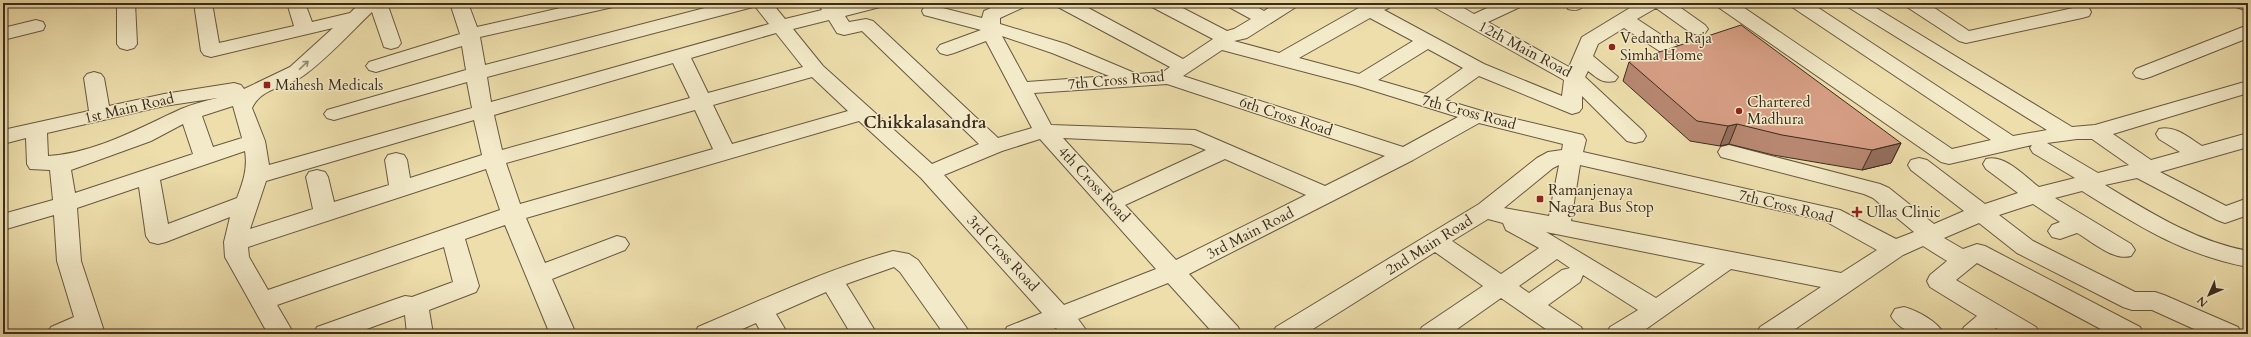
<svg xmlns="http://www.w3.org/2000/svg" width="2251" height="337" font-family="Cardo,serif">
  <rect width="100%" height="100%" fill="#eddeac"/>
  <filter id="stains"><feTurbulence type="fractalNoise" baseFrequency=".005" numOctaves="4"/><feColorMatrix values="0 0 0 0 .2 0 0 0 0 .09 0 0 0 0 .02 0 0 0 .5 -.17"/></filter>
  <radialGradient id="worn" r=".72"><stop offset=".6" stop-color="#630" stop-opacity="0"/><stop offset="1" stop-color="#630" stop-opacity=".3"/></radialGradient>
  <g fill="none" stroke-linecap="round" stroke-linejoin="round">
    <defs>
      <g id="minor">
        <path d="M117,3H135L137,44L134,48L127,50L120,48L117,44Z"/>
        <path d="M194,3H212L219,43L294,26L287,3H305L312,22L350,13L360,3H387L401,43L398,47L391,49L384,47L372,12C350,33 327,59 303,76C286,88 262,87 252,108L265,141L269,165L472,108L467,82L334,120L327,118L324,114L327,110L466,70L462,46L376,72L369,70L366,66L369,62L460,34L450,3H468L477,27L582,3H615L613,7L480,37L485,65L724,3H772L785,19L822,10L818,3H836L838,6L851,3H882L880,7L845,16L849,22L866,19L873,21L998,138L1032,128L986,41L954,53L947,55L940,53L937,49L940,45L981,30L924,15L922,11L924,7L931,5L982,18L984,11L1002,3H1026L1024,7L1000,18V24L1066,44L1137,74L1163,72L1170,67L1058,7L1056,3H1079L1183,59L1213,39L1152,7L1150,3H1173L1227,31L1234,29L1251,19L1229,7L1227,3H1250L1264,11L1276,3H1298L1296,7L1247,38L1234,41L1279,53L1362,6L1370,3H1391L1389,8L1384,10L1484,64L1562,96L1564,80L1434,7L1432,3H1455L1474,14L1498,3H1522L1520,7L1488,22L1569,67L1582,37L1638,3H1674L1705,25L1708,29L1705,33L1698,35L1691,33L1656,8L1637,19L1678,46L1681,50L1678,54L1671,56L1664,54L1624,28L1598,44L1593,56L1618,77L1615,81C1603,84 1597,78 1588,71L1585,77L1643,131L1646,136L1643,141L1635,143L1627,141L1582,96V108L1579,112L1572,114L1479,76L1445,100L1482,111L1583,135L1586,140L1583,152L1840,210L1896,239L1914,232L1873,198L1864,194L1721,157L1718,152L1721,147L1729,145L1880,184L1889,188L1934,224L1964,211L1911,170L1908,165L1911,160L1919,158L1927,160L1985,204L2018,193L1986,169L1983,164L1986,159C2005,154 2024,176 2039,187L2075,178L2033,153L2030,148L2032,145L1949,164L1941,162L1718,7L1716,3H1737L1952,149L1991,140L1792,7L1790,3H1811L2013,136L2047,130L1848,7L1846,3H1868L2072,127L2095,125L2248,81V93L2113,134L2151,160L2180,152L2159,139L2156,134L2159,129C2175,125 2189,138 2202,146L2248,133V147L2160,172L2226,206L2248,198V215L2225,223L2217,220L2137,178L2105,185C2151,213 2195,241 2248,251V267C2183,255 2137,225 2082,191L2055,198L2131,244L2135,250L2131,256C2113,261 2093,242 2077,233L2060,239L2052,237L2048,231L2052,225L2060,222L2033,204L1999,215L2033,241L2135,292H2155L2164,295L2238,327L2242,334H2205L2152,310H2132L2123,307L2017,253L1979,223L1944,238L1963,249L1977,244L1985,246L2140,327L2144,334H2110L1977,263L1956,280L2036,327L2040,334H2007L1996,328L1989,334H1960L1964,327L1977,316L1930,287L1927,281L1930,275L1947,261L1923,246L1903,255L1788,334H1756L1760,327L1821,287L1731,269L1639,334H1606L1610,327L1638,310L1583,275L1580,282L1548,305L1581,327L1585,334H1553L1501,298L1450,334H1418L1422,327L1483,286L1435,252L1305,334H1272L1276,327L1479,204L1537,158L1548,152L1562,150L1563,144L1479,123L1413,160L1189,274L1238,327L1242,334H1214L1168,283L1078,319L1089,334H1061L1056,328L1042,334H1003L1007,327L1042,313L921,178L859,121L526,218L545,263L617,236L625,238L629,244L625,250L552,279L576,334H550L505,225L465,239L479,286L476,292L429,310L433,334H407L405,315L353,334H313L317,327L396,299L405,296L412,297L453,282L444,247L277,305L294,334H268L225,257L224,242L230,217L166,242L158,244L150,242L146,236L139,187L77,208L81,261L105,334H47L51,327L74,317L57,261L54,215L3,230V214L53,200L50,170L30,169L27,164L26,138L3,144V130L89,111L84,78L87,74L94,72L101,74L104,78L109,106L164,94L234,83L241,85L244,89L290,67L333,28L211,57L204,55L201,51ZM754,5L769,24L491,102L487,77L753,7ZM1370,18L1413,41L1359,74L1299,58ZM829,20L837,33L844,35L862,31L979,144L932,164L823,66L793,29ZM776,33L803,67L708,93L691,58ZM1002,36L1052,53L1109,76L1027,82ZM1428,49L1463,68L1426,94L1378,80ZM1222,50L1355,85L1458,117L1403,147L1183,76ZM673,63L690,98L502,150L494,115ZM812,77L848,111L732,144L713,105ZM1167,84L1385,156L1325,186L1195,130L1051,125L1034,93ZM217,98C205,101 193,104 181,109C139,128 96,153 48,156L47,133L164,106ZM233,106L242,138L213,147L202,116ZM695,110L713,149L520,204L506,163ZM474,120L482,155L410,178L407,160L404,155L396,153L388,155L385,160L389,185L334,202L328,177L325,172L317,170L309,172L306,177L313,209L250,229L266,181ZM183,124L193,154L75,193L71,170L151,141ZM1063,138L1191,144L1206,150L1113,193ZM1040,139L1156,269L1064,305L944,175L1002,151ZM2077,139H2092L2129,165L2098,173L2047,143ZM245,151C248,168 243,182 237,198L168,224L160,180ZM1225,159L1306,195L1176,260L1125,205ZM1559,165L1549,216L1504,208L1553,168ZM1580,165L1825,221L1877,250L1841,273L1571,221ZM486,169L500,210L268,290L249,257L248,247ZM1488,219L1503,223L1506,230L1539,248L1501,274L1452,241ZM1546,232L1705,264L1656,298ZM1557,259L1570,268L1562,270L1529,293L1519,286Z"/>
        <path d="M1567,3H1586C1581,10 1577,11 1568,9L1566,5Z"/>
        <path d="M1905,3H1927L1969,31L2082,6L2089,8L2091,12L2089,16L2082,18L1966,43L1959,41L1907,7Z"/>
        <path d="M2234,3H2248V11L2236,7Z"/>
        <path d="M36,20L43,22L45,26L43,30L3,40V28Z"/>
        <path d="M2248,25V38L2150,77L2143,79L2136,77L2133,73L2136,69Z"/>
        <path d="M893,251L909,254L918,260L971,334H944L900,272L894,267L846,284L877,334H851L826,292L776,314L788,334H762L756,323L731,334H694L698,327C762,300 825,270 893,251Z"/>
        <path d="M1904,307C1918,311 1937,321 1944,334C1923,334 1903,336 1891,316L1895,309Z"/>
      </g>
    </defs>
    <!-- minor casing -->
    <use href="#minor" stroke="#685841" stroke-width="2"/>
    <!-- minor -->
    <use href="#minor" fill="#f3eac9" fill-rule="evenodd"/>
  </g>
  <!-- wall -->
  <path fill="#b78771" stroke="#3b2c1d" d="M1629,62L1901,143L1891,163L1862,170L1773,155L1729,144L1720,146L1690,141L1623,81Z"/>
  <!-- shaded-wall -->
  <g fill="#956e5c" stroke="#3b2c1d">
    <path d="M1737,124L1729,144L1720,146L1728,126Z"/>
    <path d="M1901,143L1891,163L1862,170L1872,150Z"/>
  </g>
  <!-- building -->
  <path fill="#d59d83" stroke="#3b2c1d" d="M1741,25L1901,143L1872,150L1782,135L1737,124L1728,126L1697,121L1629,62Z"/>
  <!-- one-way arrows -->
  <defs><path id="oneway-shaft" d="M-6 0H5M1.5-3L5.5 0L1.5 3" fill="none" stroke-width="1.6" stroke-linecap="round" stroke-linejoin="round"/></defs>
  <use stroke="#978b73" href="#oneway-shaft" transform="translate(304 65) rotate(-43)"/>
  <!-- markers -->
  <g fill="#8f2418" stroke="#f3eac9" stroke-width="1.5">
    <circle cx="1612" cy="47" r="4"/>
    <rect x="263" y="81" width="8" height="8" rx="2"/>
    <circle cx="1739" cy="111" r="4"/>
    <rect x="1536" y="195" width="8" height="8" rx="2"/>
    <path d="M1855 206h4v4h4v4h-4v4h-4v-4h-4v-4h4z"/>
  </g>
  <g text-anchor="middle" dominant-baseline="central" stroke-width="3" stroke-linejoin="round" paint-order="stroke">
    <!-- poi labels -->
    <g font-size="15" fill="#3b2c1d" stroke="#f3eac9" text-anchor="start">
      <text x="1620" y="38">Vedantha Raja<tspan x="1620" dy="17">Simha Home</tspan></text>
      <text x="275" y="85">Mahesh Medicals</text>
      <text x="1747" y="102">Chartered<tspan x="1747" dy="17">Madhura</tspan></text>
      <text x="1548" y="190">Ramanjenaya<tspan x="1548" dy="17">Nagara Bus Stop</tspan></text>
      <text x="1866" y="212">Ullas Clinic</text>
    </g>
    <!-- street labels -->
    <g font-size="15" fill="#3b2c1d" stroke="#f3eac9">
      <text transform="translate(1525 49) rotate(28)">12th Main Road</text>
      <text transform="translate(1116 80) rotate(-5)">7th Cross Road</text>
      <text transform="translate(129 108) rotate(-13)">1st Main Road</text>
      <text transform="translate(1469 112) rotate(15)">7th Cross Road</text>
      <text transform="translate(1286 116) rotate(18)">6th Cross Road</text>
      <text transform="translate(1094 184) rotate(47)">4th Cross Road</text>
      <text transform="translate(1786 206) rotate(14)">7th Cross Road</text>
      <text transform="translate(1250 233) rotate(-27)">3rd Main Road</text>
      <text transform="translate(1429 245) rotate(-32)">2nd Main Road</text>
      <text transform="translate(1003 253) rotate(47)">3rd Cross Road</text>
    </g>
    <!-- quarter labels -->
    <g font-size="17" font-weight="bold" fill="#3b2c1d" stroke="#f3eac9">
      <text x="925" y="122">Chikkalasandra</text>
    </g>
  </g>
  <!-- margin -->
  <rect width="2251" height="337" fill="none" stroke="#eddeac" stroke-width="16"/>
  <rect x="4" y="4" width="2243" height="329" fill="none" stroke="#3b2c1d" stroke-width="2"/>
  <rect x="8" y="8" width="2235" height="321" fill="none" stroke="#3b2c1d"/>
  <!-- north arrow -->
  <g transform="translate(2209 295) rotate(225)" stroke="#f3eac9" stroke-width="3" paint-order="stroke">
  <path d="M0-3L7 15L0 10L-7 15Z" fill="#3b2c1d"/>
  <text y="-6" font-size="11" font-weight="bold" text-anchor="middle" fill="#3b2c1d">N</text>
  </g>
  <rect width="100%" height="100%" filter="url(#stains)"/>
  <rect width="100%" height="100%" fill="url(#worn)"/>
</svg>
